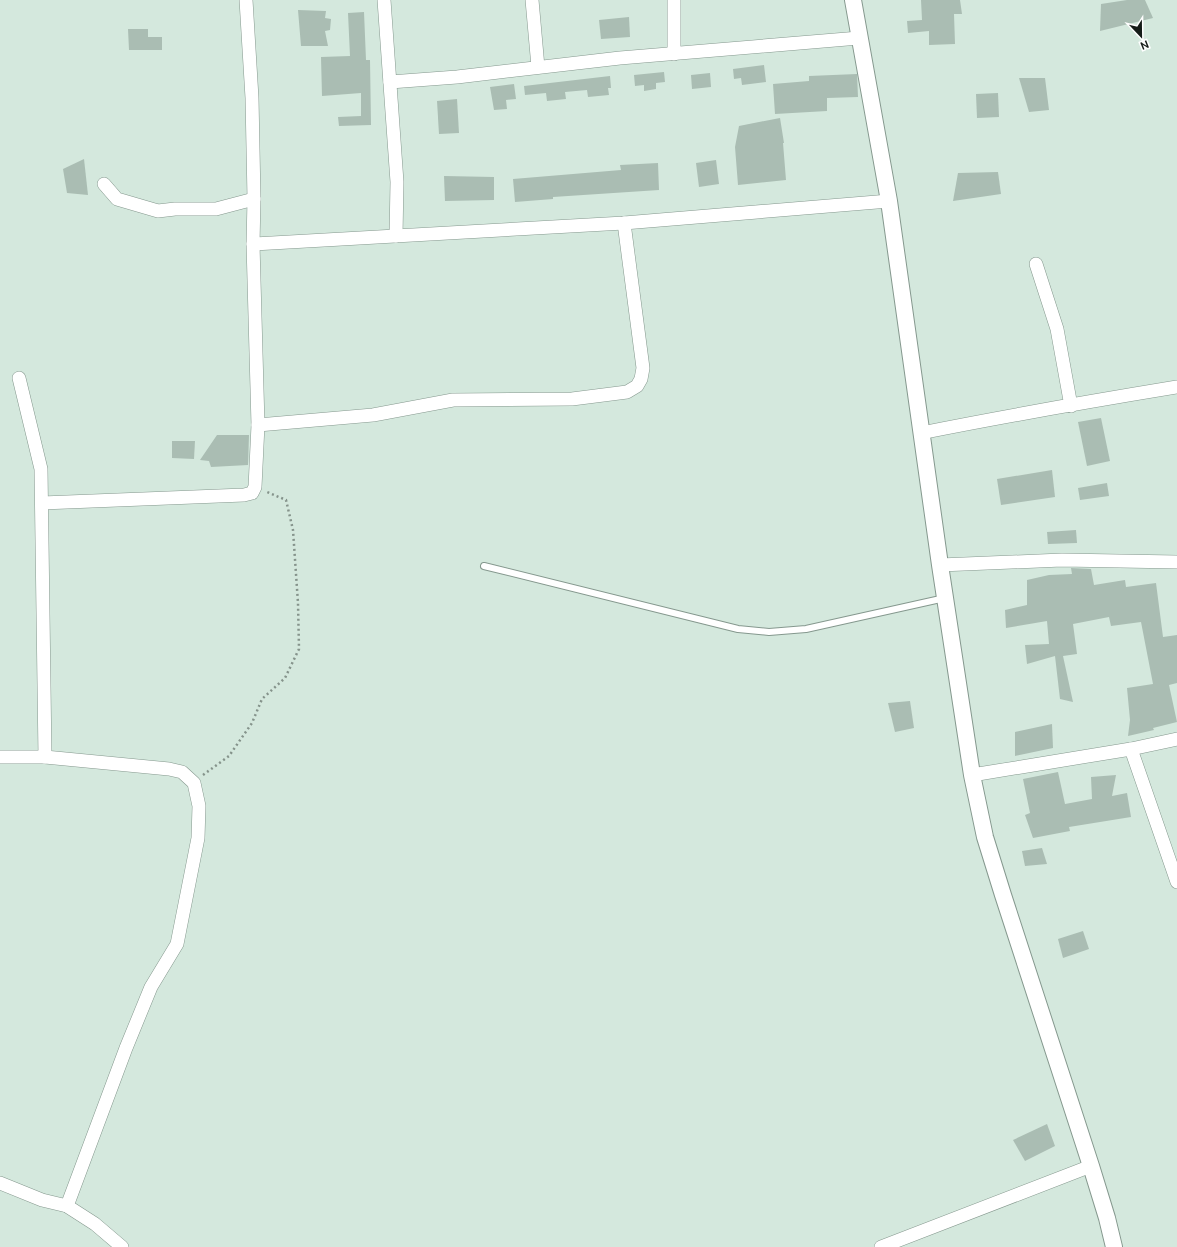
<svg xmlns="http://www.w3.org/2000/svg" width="1177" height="1247" font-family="Ubuntu,sans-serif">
  <rect width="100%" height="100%" fill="#d4e8dd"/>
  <!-- building -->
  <g fill="#aabdb3">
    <path d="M921,0H960L962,14H954L955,44L929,45V31L908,33L907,21L922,20Z"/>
    <path d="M1127,0H1145L1153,18L1100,31L1101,4Z"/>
    <path d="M298,10L326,11L325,18L331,19L330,30L325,31L328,46H301Z"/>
    <path d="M364,12L366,60H370L371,125L339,126L338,117L361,116V93L322,96L321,57L350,56L348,13Z"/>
    <path d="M629,17L630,37L601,39L599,20Z"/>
    <path d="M128,29H148V37H162V50H129Z"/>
    <path d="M764,65L766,82L742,85L741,78L734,79L733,69Z"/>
    <path d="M664,72L665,82L656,83V89L644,91V85L635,86L634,75Z"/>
    <path d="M710,73L711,87L692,89L691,75Z"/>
    <path d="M857,74L858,97L827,98V111L775,114L773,84L809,81V76Z"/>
    <path d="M610,76L611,88H608L609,95L588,97L587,90L565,92L566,99L547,101L546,93L525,95L524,86Z"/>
    <path d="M1019,78H1045L1049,110L1029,112Z"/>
    <path d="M514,84L516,99L506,100L507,109L494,110L490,87Z"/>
    <path d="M998,93L999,117L977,118L976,94Z"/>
    <path d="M457,99L459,133L439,134L437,101Z"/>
    <path d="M780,118L784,143H783L786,180L738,185L735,147L739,126Z"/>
    <path d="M84,159L88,195L67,193L63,169Z"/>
    <path d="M716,160L719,184L699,187L696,163Z"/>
    <path d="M658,163L659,190L553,197V199L515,202L513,179L621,170L620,165Z"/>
    <path d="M998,172L1001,194L953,201L958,173Z"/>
    <path d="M444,176L494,177V200L445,201Z"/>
    <path d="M1101,418L1110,461L1087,466L1078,422Z"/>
    <path d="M217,435H249L248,465L211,467L209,461L200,460Z"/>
    <path d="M172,441H195L194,459L172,458Z"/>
    <path d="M1052,470L1055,497L1001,505L997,479Z"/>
    <path d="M1107,483L1109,496L1080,500L1078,488Z"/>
    <path d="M1076,530L1077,543L1048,544L1047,532Z"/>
    <path d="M1071,568L1091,569L1094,585L1125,580L1126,587L1156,583L1163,637L1177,635V683L1169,685L1177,722L1153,728L1154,730L1128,736L1130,720L1127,688L1153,684L1141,622L1111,626L1109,617L1073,624L1077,654L1063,656L1073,702L1060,699L1055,656L1027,664L1025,645L1049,644L1047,621L1006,628L1005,610L1027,605V580L1049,575L1072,574Z"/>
    <path d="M910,701L914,728L895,732L888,703Z"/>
    <path d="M1052,724L1053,748L1015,756V732Z"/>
    <path d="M1058,772L1065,804L1092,799L1091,777L1116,775L1112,796L1127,793L1131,817L1069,827L1070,831L1033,838L1025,815L1030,813L1023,779Z"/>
    <path d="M1042,848L1047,864L1025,866L1022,851Z"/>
    <path d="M1083,931L1089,949L1063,958L1058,939Z"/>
    <path d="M1047,1124L1055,1146L1025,1161L1013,1140Z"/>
  </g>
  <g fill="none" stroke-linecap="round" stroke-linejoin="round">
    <defs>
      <path id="service" d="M484,566L738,629L769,632L806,629L945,598"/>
      <g id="minor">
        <path d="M384,0L397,182L396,236"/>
        <path d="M532,0L538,67"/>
        <path d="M674,54V0"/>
        <path d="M390,82L457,77L620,58L859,38"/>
        <path d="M104,184L117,199L158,211L175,209H216L254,199"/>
        <path d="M253,244L624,223L889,201"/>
        <path d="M1036,264L1057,329L1071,406"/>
        <path d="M19,378L41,469L45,757"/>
        <path d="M258,425L373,415L453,400L572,399L627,392L637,386L641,379L643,368L624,223"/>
        <path d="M921,433C1006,416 1092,401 1177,387"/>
        <path d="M42,503L244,495L252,493L255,487L258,425L253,244L254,199L252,98L246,0"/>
        <path d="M940,565L1062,560L1177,562"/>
        <path d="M1131,749L1177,882"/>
        <path d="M0,757H45L169,769L182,772L194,783L199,806L198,838L177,944L151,987L126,1048L67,1206"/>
        <path d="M972,775L1131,749L1177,739"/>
        <path d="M0,1183L42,1200L67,1206L95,1224L122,1247"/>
        <path d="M881,1247L1091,1166"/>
      </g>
      <path id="tertiary" d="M853,0L889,201L940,565L972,775L985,837L1003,895L1091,1166L1107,1218L1114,1247"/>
    </defs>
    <!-- service casing -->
    <use href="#service" stroke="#85988e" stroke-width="8"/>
    <!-- minor casing -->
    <use href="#minor" stroke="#85988e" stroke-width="14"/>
    <!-- tertiary casing -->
    <use href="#tertiary" stroke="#85988e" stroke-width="18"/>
    <!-- path -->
    <path stroke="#85938b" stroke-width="2.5" stroke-dasharray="2 3" stroke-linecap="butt" d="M203,775L229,756L252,723L262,699L285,678L299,649L298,603L293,530L286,500L267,492"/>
    <!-- service -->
    <use href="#service" stroke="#fff" stroke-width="6"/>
    <!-- minor -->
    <use href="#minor" stroke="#fff" stroke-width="13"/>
    <!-- tertiary -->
    <use href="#tertiary" stroke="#fff" stroke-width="16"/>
  </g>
  <!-- north arrow -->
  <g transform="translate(1141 36) rotate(158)" stroke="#ffffff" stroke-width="3" paint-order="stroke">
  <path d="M0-3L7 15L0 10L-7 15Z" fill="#151c18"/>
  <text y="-6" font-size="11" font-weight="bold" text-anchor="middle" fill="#151c18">N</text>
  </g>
</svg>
